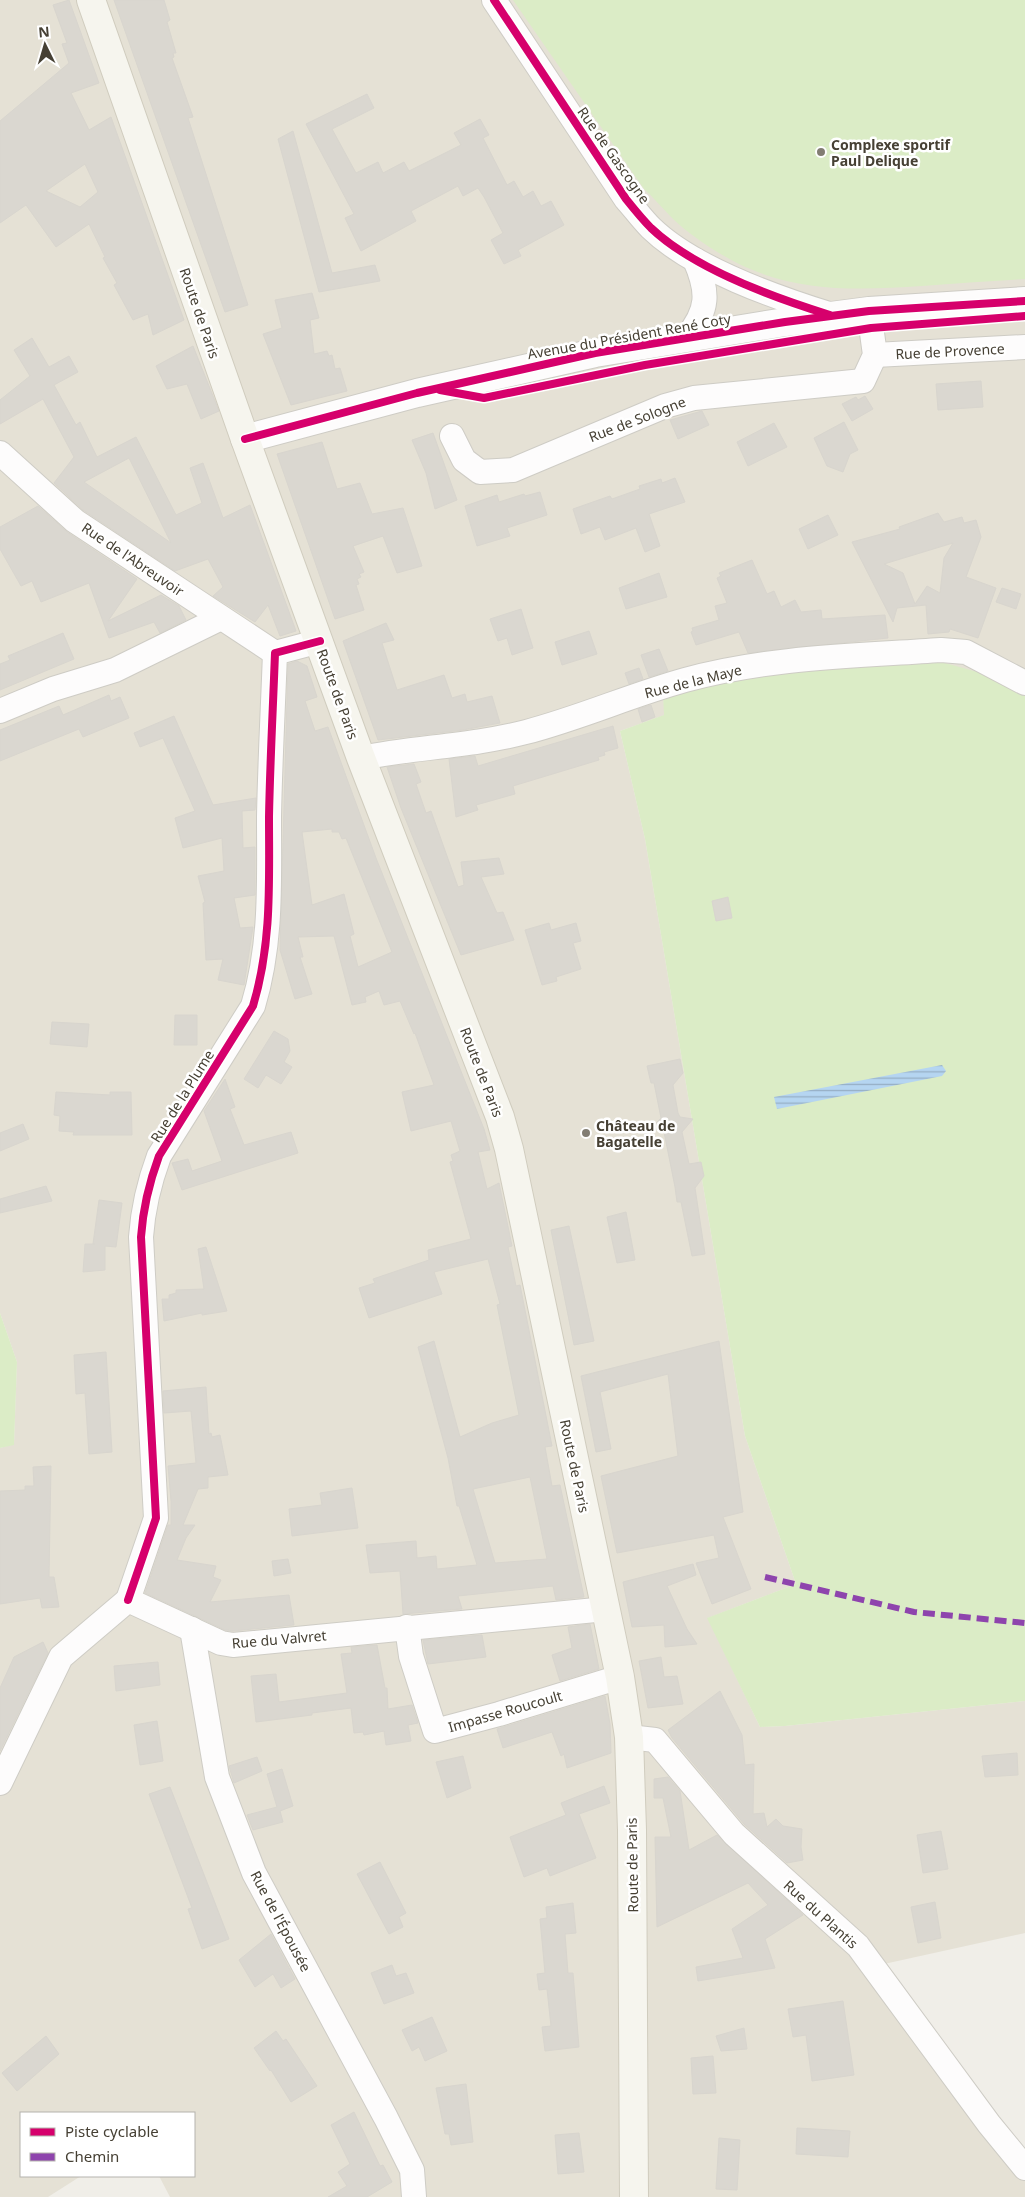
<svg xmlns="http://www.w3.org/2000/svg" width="1025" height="2197" font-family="'Noto Sans',sans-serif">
  <defs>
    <pattern id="water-rules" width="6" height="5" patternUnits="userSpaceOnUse" patternTransform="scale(1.25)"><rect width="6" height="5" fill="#b5d5f1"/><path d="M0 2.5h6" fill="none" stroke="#95aec4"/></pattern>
  </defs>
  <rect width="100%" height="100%" fill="#f0eee8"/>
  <!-- residential -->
  <path fill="#e5e1d5" d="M0,0H1025V691L772,675L712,682L663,695L665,715L620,731L645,839L745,1436L796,1584L708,1618L760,1727L785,1726L1025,1701V1933L884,1964L1025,2168V2197H170L159,2176H194V2113H21V2176H81L48,2197H0V1448L14,1444L17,1362L0,1313Z"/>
  <!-- green -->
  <g fill="#dbecc6">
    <path d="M513,0H1025V279C991,281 956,283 922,286C858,290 799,293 739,264C717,253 691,236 673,219C663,209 654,198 644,189Z"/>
    <path d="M920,656L981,673L1025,691V1701L785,1726L760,1727L707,1618L796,1584L745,1436L645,839L620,731L664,715L663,695L712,682L772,675L845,663Z"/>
    <path d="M0,1313L17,1362L14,1445L0,1448Z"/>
  </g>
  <!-- water -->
  <path fill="url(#water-rules)" d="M942,1065L946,1071L942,1076L777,1109L774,1097Z"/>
  <!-- building -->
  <g fill="#dad7d0" stroke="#d8d5ce" fill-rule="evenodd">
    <path d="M69,0L99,83L71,93L89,130L111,117L184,320L153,335L148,314L133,320L114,285L117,283L103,258L105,257L89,224L56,247L26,205L0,223V121L69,63L62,44L67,43L53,5ZM85,164L98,192L80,207L46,191Z"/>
    <path d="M114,0H164L170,20L167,22L176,53H173L174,57L172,58L193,117L188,118L248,305L225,312Z"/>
    <path d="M367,94L374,108L332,129L356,173L378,162L383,173L404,162L409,171L461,145L454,133L480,119L489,135L483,138L507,185L514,181L523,197L533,191L541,206L551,201L564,225L518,250L521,256L504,264L491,240L503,233L484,197L478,188L463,196L458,186L411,211L416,221L361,251L345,218L354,214L306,124Z"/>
    <path d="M293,131L332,273L375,265L380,281L319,292L278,139Z"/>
    <path d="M312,293L319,318L310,320L314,354L327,351L329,356L332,355L335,369L340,368L347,391L291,405L263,334L282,328L275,300Z"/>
    <path d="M32,338L49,367L69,356L78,372L54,385L76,425L80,422L97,457L136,437L176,515L202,503L190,468L203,463L223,518L250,505L296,631L280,636L268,605L255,622L213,596L223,587L208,559L175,571L83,510L54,483L74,457L43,399L0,424V400L30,376L14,350ZM129,458L171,543L84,482Z"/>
    <path d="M193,346L219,411L201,419L187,384L167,389L156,366Z"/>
    <path d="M981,381L983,407L938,410L936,384Z"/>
    <path d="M865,396L873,409L852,421L842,404L856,397L858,400Z"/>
    <path d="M702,411L709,425L678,439L670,420Z"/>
    <path d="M844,422L858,450L850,454L843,472L827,466L814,438Z"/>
    <path d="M774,423L787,447L748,466L737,442Z"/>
    <path d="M433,433L457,500L435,509L426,473L412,440Z"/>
    <path d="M322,442L337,489L360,483L372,514L403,508L422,566L397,573L383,536L353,546L364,572L359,574L361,577L357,579L359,584L356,585L364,610L335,619L277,454Z"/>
    <path d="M675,478L685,502L649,514L660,546L645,552L636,528L605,540L600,527L581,534L573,509L610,496L612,499L640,489L639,486L661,479L662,483Z"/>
    <path d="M540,492L547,515L507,528L510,536L477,546L465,506L497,495L499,502L524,494L525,496Z"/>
    <path d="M38,506L67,532L137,579L108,621L161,595L179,606L186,620L160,633L154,622L109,638L89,583L41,602L32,581L21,586L0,549V527Z"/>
    <path d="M938,513L944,522L962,517L964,523L976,520L981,537L966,577L996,588L978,638L950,629L949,632L928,634L926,605L897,608L893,622L852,542L900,529L899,527ZM953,543L944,558L940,593L927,586L915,604L903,573L884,564Z"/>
    <path d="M828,515L838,535L808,549L799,529Z"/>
    <path d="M752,560L767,594L774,591L781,607L795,600L801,612L821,610L822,619L885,615L888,638L748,653L739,632L696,645L691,632L693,631L692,628L719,620L715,606L727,603L717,578L721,576L719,573Z"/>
    <path d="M659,573L667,597L626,609L619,588Z"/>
    <path d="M1002,588L1021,594L1016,609L996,602Z"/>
    <path d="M521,609L533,648L512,655L507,638L498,641L490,619Z"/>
    <path d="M386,623L394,640L382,643L397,690L444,675L452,698L465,694L467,702L492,696L500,723L463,730L378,740L343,641Z"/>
    <path d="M589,631L597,654L562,665L555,642Z"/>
    <path d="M63,633L74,659L0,690V664L10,660L8,656Z"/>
    <path d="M659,649L668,671L649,677L641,655Z"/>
    <path d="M297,661L307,666L317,697L305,701L315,731L328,727L376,858L484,1129L490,1150L478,1152L487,1189L499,1183L512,1246L508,1247L516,1286L520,1285L552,1446L545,1447L552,1486L560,1485L584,1597L556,1600L553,1586L458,1596L462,1609L403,1614L400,1571L370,1573L366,1545L416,1541L417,1558L436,1556L437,1569L477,1565L459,1506H457L448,1458L418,1347L434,1341L460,1437L492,1423L519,1415L497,1305L500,1304L488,1259L434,1272L442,1294L369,1318L359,1288L375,1283L373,1279L429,1260L428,1250L471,1239L450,1162L453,1161L451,1155L460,1151L451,1121L411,1131L402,1092L434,1085L415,1033L414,1034L400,1001L384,1005L379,991L365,997L366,1002L352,1005L334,936L298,937L303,957H300L312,994L295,999L280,950L288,664ZM332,829V832H339L342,839L346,838L392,952L358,967L350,936L354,934L344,894L312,905L302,832ZM530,1477L547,1559L495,1563L473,1489Z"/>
    <path d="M639,668L643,679L629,684L625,673Z"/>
    <path d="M109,695L111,701L120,697L129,718L83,737L79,729L0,761V730L59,706L63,715Z"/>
    <path d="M651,705L655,717L642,722L638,709Z"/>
    <path d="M174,716L213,805L256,798L255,810L242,811L243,848L255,847V895L234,898L240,928L253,927L244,985L218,980L223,959L206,960L203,903L205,902L198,876L224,871L222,838L183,848L175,818L195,811L163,738L140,747L134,733Z"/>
    <path d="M613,726L618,748L604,752L605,755L598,757L599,760L513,786L515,794L476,805L478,810L456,817L449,759L475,756L478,766Z"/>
    <path d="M414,764L421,782L416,784L426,813L431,811L458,887L464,885L461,862L499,858L504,874L481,877L497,913L503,912L514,940L461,955L401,808L387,767Z"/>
    <path d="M728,897L732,918L716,921L712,901Z"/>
    <path d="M549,923L551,930L576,923L581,941L573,943L581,969L556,977L557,981L542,985L525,930Z"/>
    <path d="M175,1015H197V1045H174Z"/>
    <path d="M52,1022L89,1024L87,1047L50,1044Z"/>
    <path d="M274,1031L288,1039L290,1051L284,1062L292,1067L281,1084L266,1075L258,1088L244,1079Z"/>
    <path d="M680,1059L683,1073L673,1085L678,1113L680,1117L693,1119L682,1132L689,1164L701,1162L704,1176L695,1188L705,1254L692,1256L681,1202H677L675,1187L664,1132L651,1128L661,1118L654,1083H651L647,1066Z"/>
    <path d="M225,1079L235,1107L230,1109L244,1145L291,1132L298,1153L182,1190L172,1163L188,1159L192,1171L222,1161L204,1111Z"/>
    <path d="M56,1092L110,1095V1092H131L132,1135H73L74,1132L59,1131L60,1116L54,1115Z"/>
    <path d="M23,1124L29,1139L0,1151V1133Z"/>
    <path d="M46,1186L52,1201L0,1213V1199Z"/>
    <path d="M99,1200L122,1203L116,1247L105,1246V1270L83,1272L85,1244H95H93Z"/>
    <path d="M626,1212L635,1260L617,1263L607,1217Z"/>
    <path d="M569,1226L594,1341L574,1345L551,1230Z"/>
    <path d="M206,1247L227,1311L202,1315V1313L164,1321L162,1299H169V1295L176,1293V1290L204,1289L198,1249Z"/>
    <path d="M719,1341L743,1512L723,1517L751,1589L712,1604L696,1563L719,1558L714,1535L617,1553L601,1476L678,1456L668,1374L600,1392L611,1449L596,1452L581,1376Z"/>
    <path d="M106,1352L112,1452L89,1454L85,1393L76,1394L74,1355Z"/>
    <path d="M206,1387L209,1434L211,1433L212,1437L220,1435L228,1475L208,1477V1488L198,1489L183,1525H195L186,1538L177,1560L216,1566L213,1577L221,1580L210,1602L289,1595L294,1625L233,1631L225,1630L145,1593L168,1525H171V1501L168,1466L196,1463L191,1411L164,1413L163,1391Z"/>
    <path d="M51,1466L49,1577H54L59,1607L42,1608L40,1598L0,1604V1491L25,1490V1486H34L33,1467Z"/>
    <path d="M352,1488L358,1528L292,1536L289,1509L322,1505L320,1493Z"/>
    <path d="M288,1559L291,1573L274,1576L272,1561Z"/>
    <path d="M693,1564L696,1575L667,1586L687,1629L697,1644L665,1647L664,1625L632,1627L623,1582Z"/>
    <path d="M590,1624L599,1669L560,1681L552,1655L572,1648L568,1627Z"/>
    <path d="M482,1635L486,1657L428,1664L423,1640Z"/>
    <path d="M43,1642L48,1653L0,1751V1688L14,1657Z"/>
    <path d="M377,1645L385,1688H387L388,1709L412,1705L418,1723L408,1725L411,1741L386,1745L384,1731L364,1735L363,1732L354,1733L351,1708L312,1713V1715L256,1722L251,1676L276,1674L279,1702L347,1693L341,1654L352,1653L351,1647Z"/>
    <path d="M661,1657L664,1677L677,1676L683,1704L648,1708L639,1661Z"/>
    <path d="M158,1662L160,1685L116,1691L114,1666Z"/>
    <path d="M720,1691L742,1735L745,1765L754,1764L753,1814L764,1813L767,1827L776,1819L783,1826L802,1829L801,1847L803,1860L787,1863L744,1824L672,1738L668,1730Z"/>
    <path d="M605,1696L610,1724L611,1753L567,1768L564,1754L561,1756L552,1732L503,1748L497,1729Z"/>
    <path d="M157,1721L163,1761L140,1765L134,1725Z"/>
    <path d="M1017,1753L1018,1775L985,1777L982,1756Z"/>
    <path d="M463,1756L471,1788L447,1798L436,1762Z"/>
    <path d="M257,1757L262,1771L234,1783L229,1766Z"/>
    <path d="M282,1769L293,1806L280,1811L283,1822L253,1830L247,1815L277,1807L267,1774Z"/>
    <path d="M668,1777L680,1791L689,1850L717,1835L803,1915L765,1939L775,1968L698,1981L696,1967L743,1958L732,1929L768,1905L748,1883L657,1927L655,1837H671L663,1798H654V1779Z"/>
    <path d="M604,1786L610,1803L579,1814L596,1858L550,1876L547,1868L524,1877L510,1837L566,1815L561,1803Z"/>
    <path d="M170,1787L229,1939L202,1949L188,1909L192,1908L149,1794Z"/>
    <path d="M941,1831L948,1869L923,1873L917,1835Z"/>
    <path d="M380,1862L406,1913L399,1917L403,1927L389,1934L357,1874Z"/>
    <path d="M935,1902L941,1938L918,1943L911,1907Z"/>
    <path d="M573,1903L576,1933L565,1934L568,1973H573L579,2047L545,2051L542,2027L551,2026L547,1989L539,1990L537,1974L545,1973L540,1919L547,1918L546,1907Z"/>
    <path d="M271,1934L295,1979L281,1988L273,1974L255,1987L239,1960Z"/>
    <path d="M392,1965L396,1976L406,1973L414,1993L384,2004L371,1973Z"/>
    <path d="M843,2001L854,2075L812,2081L806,2035L793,2037L788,2009Z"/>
    <path d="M432,2017L447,2051L425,2061L419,2047L412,2051L402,2030Z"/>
    <path d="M744,2028L747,2049L721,2051L716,2036Z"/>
    <path d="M276,2031L283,2041L286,2039L317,2086L291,2102L271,2070L270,2071L254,2048Z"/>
    <path d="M46,2036L59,2054L17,2091L2,2073Z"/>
    <path d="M713,2056L716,2093L693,2094L691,2058Z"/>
    <path d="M466,2084L473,2142L451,2145L449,2134H445L436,2088Z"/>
    <path d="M354,2112L380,2166L383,2165L392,2182L367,2197H328L347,2186L338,2172L350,2164L331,2125Z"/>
    <path d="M797,2128L850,2131L848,2157L796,2154Z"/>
    <path d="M579,2133L584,2172L558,2174L555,2135Z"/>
    <path d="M719,2138L740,2140L737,2190L716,2189Z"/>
  </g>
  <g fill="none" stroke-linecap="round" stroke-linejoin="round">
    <defs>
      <g id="minor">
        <path d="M494,0L626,199C634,208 642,219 651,228C693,269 777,298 832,315"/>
        <path d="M686,338C709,310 709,292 695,260"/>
        <path d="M875,355L1025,347"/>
        <path d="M452,436L464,460L480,472L513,470L665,406L694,398L863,381L875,355L869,311"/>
        <path d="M0,453L75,521L275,653"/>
        <path d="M0,711L53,689L115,670L221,618"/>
        <path d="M361,758C416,747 472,746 526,732C580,718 631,695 685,680C768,657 856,656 941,650L966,652L1025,683"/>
        <path d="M128,1600L156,1518L141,1237C143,1208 149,1183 159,1156L253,1006C272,943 269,882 269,817C270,763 273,708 275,653L320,641"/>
        <path d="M407,1627L411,1656L435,1731L499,1714L620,1677"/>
        <path d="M192,1629L217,1777L254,1873L386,2118L412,2170L414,2197"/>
        <path d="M629,1737L655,1740L734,1834L858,1946L989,2124L1025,2168"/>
        <path d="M0,1783L61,1657L128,1600L221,1643L233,1645L606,1609"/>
      </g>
      <path id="tertiary" d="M245,439L417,393L595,353L785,322L869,311L1025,301"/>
      <path id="secondary" d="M91,0L245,439L361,758L500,1117L509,1149L620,1677L629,1737L632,1830L634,2197"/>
    </defs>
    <!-- minor casing -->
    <use href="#minor" stroke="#ceccc5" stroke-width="26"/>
    <!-- tertiary casing -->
    <use href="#tertiary" stroke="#ceccc5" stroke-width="30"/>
    <!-- secondary casing -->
    <use href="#secondary" stroke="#d0ccbe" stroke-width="30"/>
    <!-- minor -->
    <use href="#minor" stroke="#fdfcfc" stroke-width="24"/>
    <!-- tertiary -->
    <use href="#tertiary" stroke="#fdfcfc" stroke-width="28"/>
    <!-- secondary -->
    <use href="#secondary" stroke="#f6f5ee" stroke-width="28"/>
    <!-- quiet -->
    <path stroke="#8e44ad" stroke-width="6" stroke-dasharray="12 6" stroke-linecap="butt" d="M765,1577L914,1612L1025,1623"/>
    <defs>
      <g id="cycleway">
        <path d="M494,0L626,199C634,209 642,219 651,228C693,268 775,298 830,315"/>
        <path d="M440,390L484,398L645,365L871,328L1025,316"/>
        <path d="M245,439L417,393L595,353L785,322L869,311L1025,301"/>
        <path d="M128,1600L156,1518L141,1237C143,1208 149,1183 159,1156L253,1006C272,943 269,882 269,817C270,763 273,708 275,653L320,641"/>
      </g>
    </defs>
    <!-- cycleway casing -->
    <use href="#cycleway" stroke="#fff" stroke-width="11"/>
    <!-- cycleway -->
    <use href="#cycleway" stroke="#d6006c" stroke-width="8"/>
  </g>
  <!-- markers -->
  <g fill="#827d73" stroke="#fff" stroke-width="2">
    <circle cx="821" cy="152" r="5"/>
    <circle cx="586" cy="1133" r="5"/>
  </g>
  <g text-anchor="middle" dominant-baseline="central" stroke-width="5" stroke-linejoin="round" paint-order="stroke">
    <!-- poi labels -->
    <g font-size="14" font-weight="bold" fill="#464034" stroke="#fff" text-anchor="start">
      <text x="831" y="144">Complexe sportif<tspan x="831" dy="16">Paul Delique</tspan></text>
      <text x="596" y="1125">Château de<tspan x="596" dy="16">Bagatelle</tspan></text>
    </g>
    <!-- street labels -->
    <g font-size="14" fill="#464034" stroke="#fff">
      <text transform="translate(614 155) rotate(55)">Rue de Gascogne</text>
      <text transform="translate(200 313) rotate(71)">Route de Paris</text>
      <text transform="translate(629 336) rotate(-10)">Avenue du Président René Coty</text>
      <text transform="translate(950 351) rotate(-3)">Rue de Provence</text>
      <text transform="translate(637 419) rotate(-21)">Rue de Sologne</text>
      <text transform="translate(133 559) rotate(34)">Rue de l'Abreuvoir</text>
      <text transform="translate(693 681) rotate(-14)">Rue de la Maye</text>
      <text transform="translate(338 694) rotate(70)">Route de Paris</text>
      <text transform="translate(482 1072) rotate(69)">Route de Paris</text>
      <text transform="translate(182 1096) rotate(-58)">Rue de la Plume</text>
      <text transform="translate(575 1466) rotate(78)">Route de Paris</text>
      <text transform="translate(279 1639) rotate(-5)">Rue du Valvret</text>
      <text transform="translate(505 1711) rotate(-16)">Impasse Roucoult</text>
      <text transform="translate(632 1865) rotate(-91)">Route de Paris</text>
      <text transform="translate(821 1914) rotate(42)">Rue du Plantis</text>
      <text transform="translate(281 1921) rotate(62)">Rue de l'Épousée</text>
    </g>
  </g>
  <!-- legend -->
  <rect x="20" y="2112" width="175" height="65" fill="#ffffff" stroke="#b5b3ae"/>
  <rect x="30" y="2128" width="25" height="8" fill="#d6006c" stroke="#b5b3ae"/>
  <text x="65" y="2137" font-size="15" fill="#464034">Piste cyclable</text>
  <rect x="30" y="2153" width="25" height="8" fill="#8e44ad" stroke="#b5b3ae"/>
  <text x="65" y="2162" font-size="15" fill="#464034">Chemin</text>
  <!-- north arrow -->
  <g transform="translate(45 45) rotate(355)" stroke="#ffffff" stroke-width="4" paint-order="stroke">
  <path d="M0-4L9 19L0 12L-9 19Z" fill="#464034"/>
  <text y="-8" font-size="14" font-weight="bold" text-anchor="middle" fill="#464034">N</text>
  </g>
</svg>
